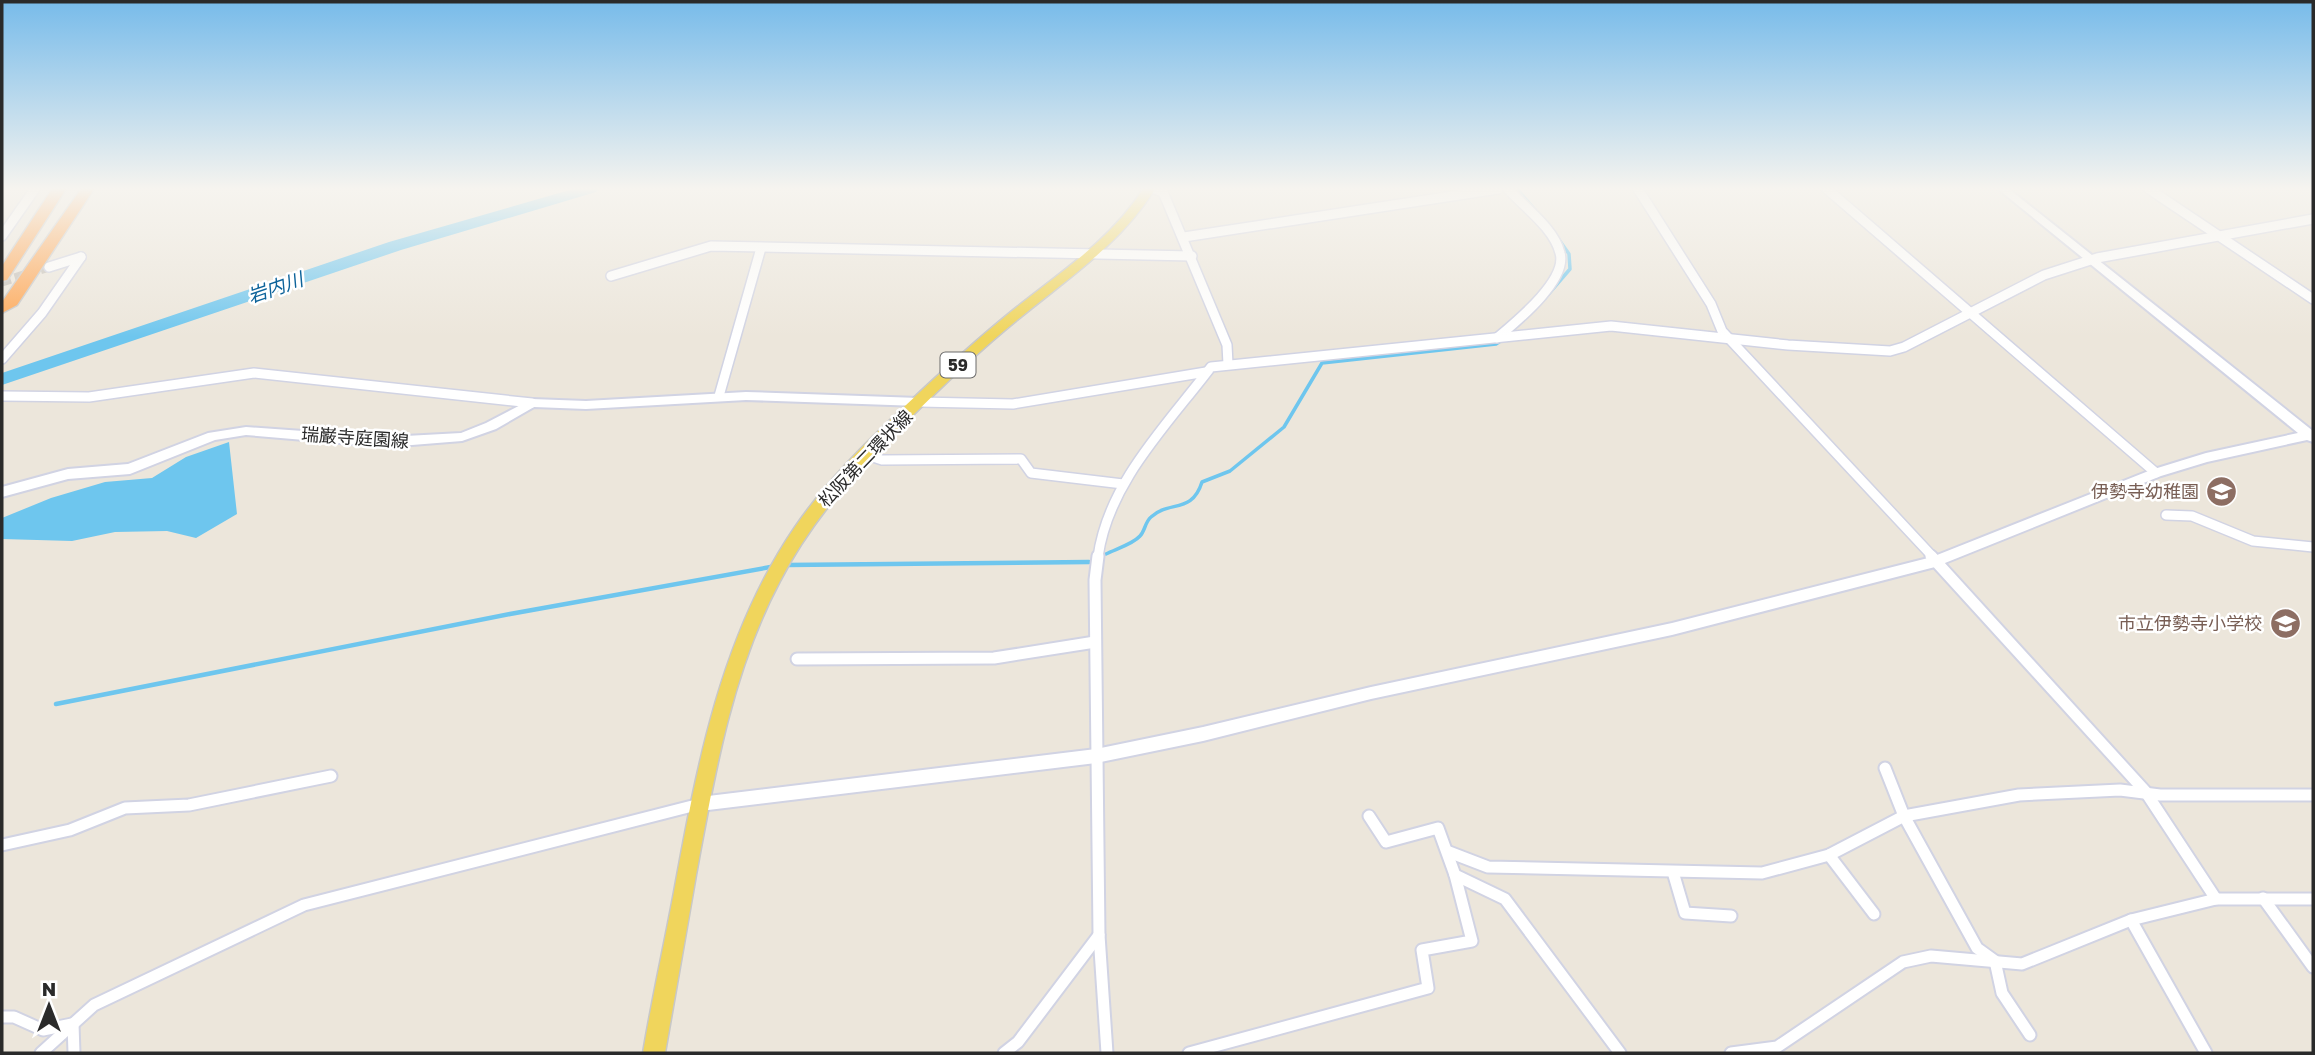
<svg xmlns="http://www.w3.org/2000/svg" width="2315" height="1055" font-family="'Golos Text','Noto Sans JP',sans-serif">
  <rect width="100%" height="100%" fill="#ece6db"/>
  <!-- water -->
  <path fill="#6ec6ee" d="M229,442L237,514L196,538L167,531L115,532L72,541L2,539V518L51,498L105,482L152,478L186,457Z"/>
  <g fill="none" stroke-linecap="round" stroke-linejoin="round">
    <!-- stream-far1 -->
    <g stroke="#6ec6ee" stroke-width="3.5">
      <path d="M1517,189L1535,210"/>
      <path d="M1545,298L1570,269L1569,254L1555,234"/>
      <path d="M1106,554C1116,549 1133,544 1140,536C1145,531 1145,522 1151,517C1170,500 1192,514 1202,482L1230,471L1284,427L1322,363L1496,344L1502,340"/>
    </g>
    <!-- stream -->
    <g stroke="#6ec6ee" stroke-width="4.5">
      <path d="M787,565L1089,562"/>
      <path d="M56,704L510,614L776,566"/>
    </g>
    <!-- river -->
    <path fill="#6ec6ee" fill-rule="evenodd" d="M573,189H598L596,192L401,250L2,385V373L389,242Z"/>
    <!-- street-tunnel -->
    <path stroke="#c5c0b8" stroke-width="9" stroke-dasharray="9 4.5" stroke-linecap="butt" d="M2,282L49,267"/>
    <defs>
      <g id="street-far1">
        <path d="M1154,189L1163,192L1227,345L1228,364"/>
        <path d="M1638,189L1711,304L1722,331L1933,557"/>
        <path d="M1827,189L2156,473"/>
        <path d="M2149,189L2313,299"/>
        <path d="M2,236L35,189"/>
        <path d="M1184,237L1498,189"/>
        <path d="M49,267L81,257"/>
        <path d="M611,276L711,246L1192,256"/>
        <path d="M1497,338C1516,322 1568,280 1560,253C1554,228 1524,207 1508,189"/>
        <path d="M2,359L42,313L81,257"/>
        <path d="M2,396L89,397L254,373L532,403"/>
        <path d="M719,396L761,248"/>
        <path d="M919,402L1013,404L1206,372"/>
        <path d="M864,454L882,460L1021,459L1031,473L1123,484"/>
        <path d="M2166,515L2192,516L2253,541L2313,547"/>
        <path d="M1098,557C1108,483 1167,425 1211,367L1611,326L1788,345L1890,351L1904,347L2044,275L2097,258L2313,219"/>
      </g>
      <g id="street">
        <path d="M1098,556L1095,580L1099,935L1107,1053"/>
        <path d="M1931,556L2145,791L2216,899"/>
        <path d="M797,659L994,658L1095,642"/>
        <path d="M1885,768L1904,816L1977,948L1995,961L2002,993L2030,1035"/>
        <path d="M1369,816L1386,842L1438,828L1455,875L1505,899L1620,1053"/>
        <path d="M2,845L70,830L125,808L189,805L331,776"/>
        <path d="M1449,852L1488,867L1762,873L1829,855L1904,816L2019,795L2120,790L2160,795H2313"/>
        <path d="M1829,855L1874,914"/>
        <path d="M1673,872L1685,913L1731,916"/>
        <path d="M2263,898L2313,967"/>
        <path d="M2131,920L2206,1053"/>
        <path d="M2,1017H14L43,1030L72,1024"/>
        <path d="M73,1024L74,1053"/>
        <path d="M41,1053L94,1005L304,905L700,804"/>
        <path d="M1004,1053L1018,1042L1099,935"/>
        <path d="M1189,1053L1428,988L1422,950L1472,941L1455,875"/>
        <path d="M1731,1053L1777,1047L1903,962L1931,956L2022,964L2131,920L2216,899H2313"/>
      </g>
      <g id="secondary">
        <path d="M1998,189H2009L2313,431V442L2307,440L2207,462L2161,476L1935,567L1672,635L1371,699L1203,741L1096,763L700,811L694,809L692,804L694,799L700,797L1096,749L1203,727L1371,687L1672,623L1932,557L2151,470L2206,453L2298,433Z"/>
        <path d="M746,392L919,398L925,402L919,406L746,400L586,409L534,407L496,429L462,441L387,447L246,435L215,440L130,474L68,479L2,497V487L68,469L128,464L208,433L246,427L387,437L461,433L486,423L532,399L586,401Z"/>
      </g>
      <path id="primary" d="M1143,189H1155C1121,243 1070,277 1022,316C983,347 947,382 912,416C861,465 813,517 780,581C732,671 714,776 696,875C686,935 675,994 665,1053H643C652,999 664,946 674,892C697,766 721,635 795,527C826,482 865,443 905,406C940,373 975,341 1012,311C1059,273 1110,241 1143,189Z"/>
      <g id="highway">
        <path d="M52,189H66L7,280L2,281V266Z"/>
        <path d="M81,189H94L17,305L2,313V302Z"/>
      </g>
    </defs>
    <!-- street-far1 casing -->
    <use href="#street-far1" stroke="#d1d3e3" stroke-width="12"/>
    <!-- street casing -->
    <use href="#street" stroke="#d1d3e3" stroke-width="15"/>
    <!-- secondary casing -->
    <use href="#secondary" stroke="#d1d3e3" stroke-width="4"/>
    <!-- primary casing -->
    <use href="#primary" stroke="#c8c8c8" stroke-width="3"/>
    <!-- highway casing -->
    <use href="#highway" stroke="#c8c8c8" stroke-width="3"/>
    <!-- street-far1 -->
    <use href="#street-far1" stroke="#fff" stroke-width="9"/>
    <!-- street -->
    <use href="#street" stroke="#fff" stroke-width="11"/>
    <!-- secondary -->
    <use href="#secondary" fill="#fff" fill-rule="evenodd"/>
    <!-- primary -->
    <use href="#primary" fill="#f0d55c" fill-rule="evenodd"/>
    <!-- highway -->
    <use href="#highway" fill="#fea654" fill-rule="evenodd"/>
  </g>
  <!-- sky -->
  <linearGradient id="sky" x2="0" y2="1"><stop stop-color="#77bbea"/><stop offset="0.56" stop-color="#f6f4ef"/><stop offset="1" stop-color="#f6f4ef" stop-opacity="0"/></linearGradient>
  <rect width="2315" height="337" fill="url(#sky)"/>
  <!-- icons -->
  <defs>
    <symbol id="school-disc" viewBox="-11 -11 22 22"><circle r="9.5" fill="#8d6e63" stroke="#fff"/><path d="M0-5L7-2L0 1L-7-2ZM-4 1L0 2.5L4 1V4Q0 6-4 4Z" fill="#fff"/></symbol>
  </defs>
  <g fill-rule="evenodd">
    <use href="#school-disc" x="2204" y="474" width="35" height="35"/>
    <use href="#school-disc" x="2268" y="606" width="35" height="35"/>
  </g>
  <g text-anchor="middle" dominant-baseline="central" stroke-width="5" stroke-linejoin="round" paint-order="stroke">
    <!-- shield labels -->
    <rect fill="#fff" stroke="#6a6a6a" stroke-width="2" x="940.5" y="352.5" width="35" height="25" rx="5"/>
    <g font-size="16" font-weight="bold" fill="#2a2a2a">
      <text x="958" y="365">59</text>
    </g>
    <!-- street labels -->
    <g font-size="18" fill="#2a2a2a" stroke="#fff">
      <text transform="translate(355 437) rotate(4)">瑞巌寺庭園線</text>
      <text transform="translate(865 458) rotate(-46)">松阪第二環状線</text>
    </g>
    <!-- education labels -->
    <g font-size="18" fill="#785e54" stroke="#fff" text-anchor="end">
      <text x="2199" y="491">伊勢寺幼稚園</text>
      <text x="2262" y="623">市立伊勢寺小学校</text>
    </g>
    <!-- water labels -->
    <g font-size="19" font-style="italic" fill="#0d639a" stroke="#fff">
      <text transform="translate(275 287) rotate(-19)">岩内川</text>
    </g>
  </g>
  <!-- border -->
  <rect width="2315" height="1055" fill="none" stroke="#2a2a2a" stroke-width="7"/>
  <!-- north arrow -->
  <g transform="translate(49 1006)" stroke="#ffffff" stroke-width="5" paint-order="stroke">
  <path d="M0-5L12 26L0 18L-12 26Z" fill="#2a2a2a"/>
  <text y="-10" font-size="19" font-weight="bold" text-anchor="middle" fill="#2a2a2a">N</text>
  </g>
</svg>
